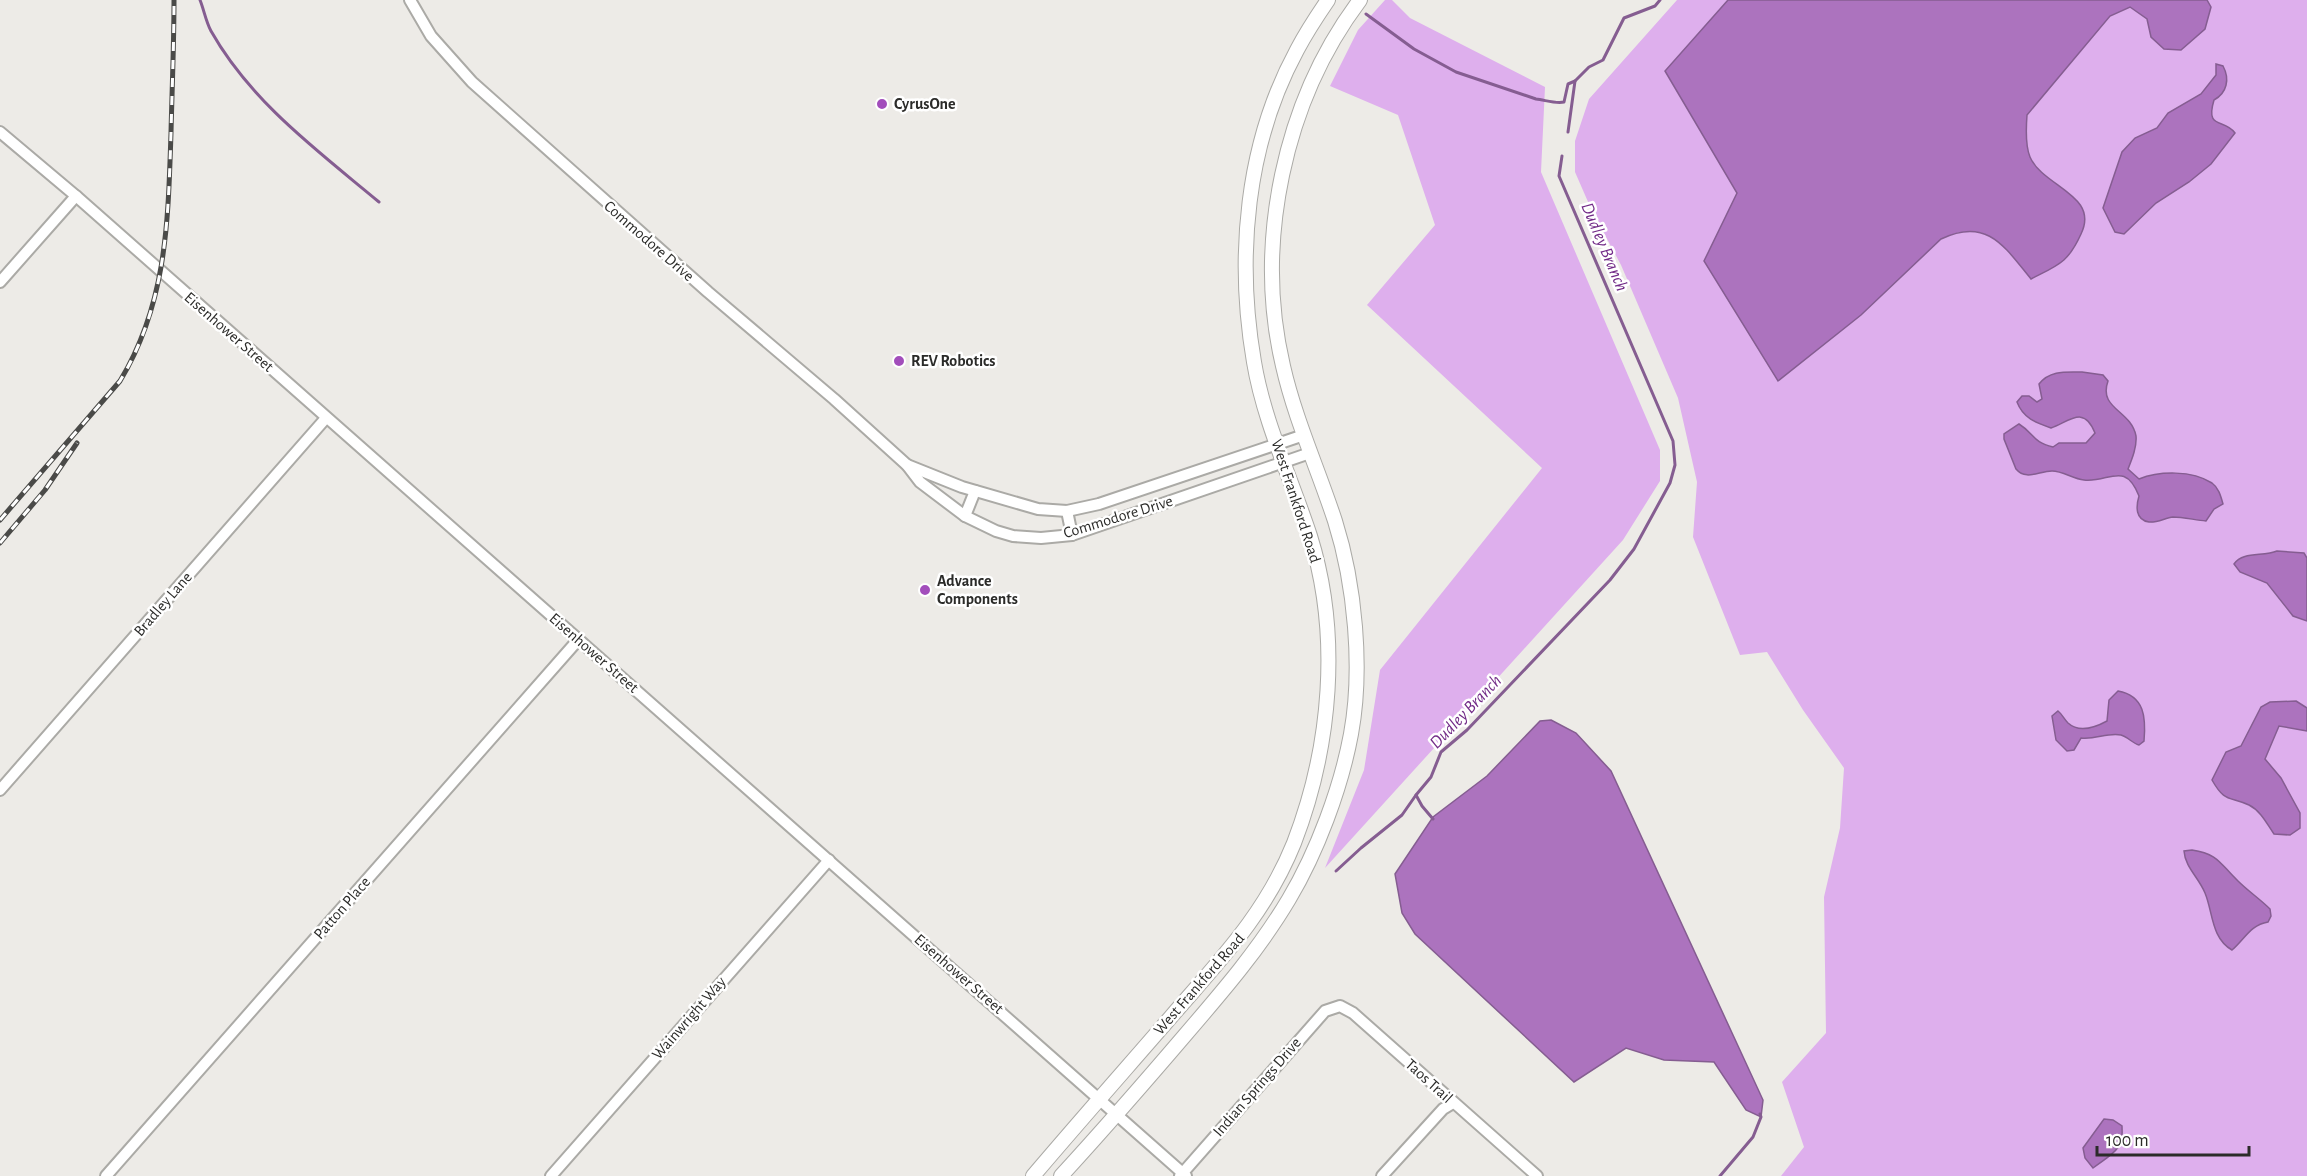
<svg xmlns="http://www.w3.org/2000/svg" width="2307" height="1176" font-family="'Alegreya Sans',sans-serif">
  <rect width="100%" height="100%" fill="#edebe7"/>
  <!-- green -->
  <g fill="#deafed">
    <path d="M1385,0H1392L1410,18L1545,87L1541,172L1660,450V481L1623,540L1325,868L1364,770L1380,670L1542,468L1367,305L1435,225L1398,115L1330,86L1358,30Z"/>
    <path d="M1677,0H2307V1176H1781L1804,1147L1782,1082L1826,1033L1824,897L1840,828L1844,768L1803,710L1767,652L1740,655L1693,537L1697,482L1678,398L1621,265L1592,211L1575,172V141L1589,99Z"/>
  </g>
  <!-- water -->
  <g fill="#ac73be" stroke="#855d91" stroke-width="1.5">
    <path d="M1728,0H2207L2211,7L2205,29L2181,50L2164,49L2151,37L2147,19L2130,7L2110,16L2027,115C2026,128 2025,145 2030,157C2043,187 2100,195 2081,234C2068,263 2058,265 2031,279C2004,246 1987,217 1941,239L1861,315L1778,381L1704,261L1737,193L1665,71Z"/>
    <path d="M2216,64L2223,66C2230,79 2227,93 2214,100C2205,130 2224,118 2235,133L2211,164L2189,182L2156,203L2124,234L2115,232L2103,208L2122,152L2135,138L2157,128L2168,113L2201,94L2216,75Z"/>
    <path d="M2082,372L2103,375L2108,381C2098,409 2131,410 2136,436C2137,447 2132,459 2128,469L2139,479C2159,471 2192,470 2212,483C2219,488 2221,497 2223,504L2214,509L2206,521C2195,520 2183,517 2173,517C2165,518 2157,523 2149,522C2135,520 2136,506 2139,496C2125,460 2109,483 2084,480C2073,479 2063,471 2052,471C2039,471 2026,481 2016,469L2004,439V434L2019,424C2035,434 2032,442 2053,447L2059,443H2086L2095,433C2084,405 2070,421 2051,428C2036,423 2023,418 2017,402L2022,396H2029L2037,402L2042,399L2039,384C2050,370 2066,372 2082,372Z"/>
    <path d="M2277,551L2304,553L2307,558V621L2293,616L2267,583L2240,572L2234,564C2243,551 2263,557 2277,551Z"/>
    <path d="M2118,691C2145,696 2146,718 2144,741L2139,745C2132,743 2128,737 2121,735C2108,732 2095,740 2081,738L2074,750L2067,751L2056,740L2052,716L2058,711C2062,714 2064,719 2068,723C2079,733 2096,727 2107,721L2109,700Z"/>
    <path d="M2296,701L2307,708V731L2279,726L2265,759L2281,778L2300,813V828L2290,835L2274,834C2267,824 2261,811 2249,805C2229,796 2225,803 2212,780L2226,752L2241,746L2261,707L2270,702Z"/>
    <path d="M1551,720L1576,733L1611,771L1763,1100L1761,1117L1746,1110L1714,1062L1664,1060L1626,1048L1574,1082L1415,934L1402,913L1395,874L1433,817L1487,776L1540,721Z"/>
    <path d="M2192,850C2219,854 2220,864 2238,881C2248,891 2260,899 2270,909L2271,916L2268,922C2250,925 2245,939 2232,950C2211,938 2213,912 2205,893C2199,878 2185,867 2184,851Z"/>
    <path d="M2104,1119L2113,1120L2122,1126C2124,1151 2111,1154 2093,1168L2085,1158L2083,1148Z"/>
  </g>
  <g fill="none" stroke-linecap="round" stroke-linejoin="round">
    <!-- stream -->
    <g stroke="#855d91" stroke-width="3">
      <path d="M200,0C204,10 206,22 211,31C251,102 318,151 379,202"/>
      <path d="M1366,14L1414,49L1456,72L1536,99C1545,100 1556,104 1564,102L1568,84L1575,81"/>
      <path d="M1568,132L1575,81L1589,67L1603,60L1624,18L1655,6L1660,0"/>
      <path d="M1433,819L1422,806L1416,795L1431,777L1441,752L1467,730L1610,580L1634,549L1670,483L1675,465L1673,441L1559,176L1562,156"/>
      <path d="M1336,871L1361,848L1402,815L1416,795"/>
      <path d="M1720,1176L1753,1137L1761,1117L1760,1114"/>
    </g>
    <defs>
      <g id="minor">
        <path d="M410,0L431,36L472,82L708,292L834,399L907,465L920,482L965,516L996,531L1013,536L1041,538L1072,535L1310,453"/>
        <path d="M0,132L76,196L1186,1176"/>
        <path d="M0,282L76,196"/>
        <path d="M907,465L962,487L1038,509L1067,511L1099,504L1304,435"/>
        <path d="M1067,511L1072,535"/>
        <path d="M965,516L975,491"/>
        <path d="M0,790L326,418"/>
        <path d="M106,1176L578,640"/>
        <path d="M551,1176L829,860"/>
        <path d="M1180,1176L1325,1011L1340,1006L1353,1013L1537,1176"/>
        <path d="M1382,1176L1443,1109L1453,1103"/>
      </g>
      <g id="major">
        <path d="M1033,1176C1078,1123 1124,1071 1170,1018C1219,961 1265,915 1294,843C1331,747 1341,635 1310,536C1291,478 1264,422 1254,362C1236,257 1246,144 1297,50C1306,33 1317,16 1328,0"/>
        <path d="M1061,1176C1104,1129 1145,1082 1186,1034C1223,991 1260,948 1289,899C1317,852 1341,788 1351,734C1363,669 1355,584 1335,521C1318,469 1295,419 1283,366C1254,243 1284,101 1360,0"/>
      </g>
    </defs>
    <!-- minor casing -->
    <use href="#minor" stroke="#abaaa6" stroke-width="14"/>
    <!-- major casing -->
    <use href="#major" stroke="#abaaa6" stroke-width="16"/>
    <!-- minor -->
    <use href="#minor" stroke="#fff" stroke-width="10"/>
    <!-- major -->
    <use href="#major" stroke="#fff" stroke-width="14"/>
    <defs>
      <g id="rail">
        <path d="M0,520L120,381C167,303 168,222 171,133C172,89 174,44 174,0"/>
        <path d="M0,543L45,490L77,443"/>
      </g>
    </defs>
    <!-- rail casing -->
    <use href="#rail" stroke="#4a4a48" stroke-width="5"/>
    <!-- rail -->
    <use href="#rail" stroke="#fff" stroke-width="3" stroke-dasharray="9" stroke-linecap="butt"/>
  </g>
  <!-- markers -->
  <g fill="#a24dbb" stroke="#fff" stroke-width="2">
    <circle cx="882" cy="104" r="6"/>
    <circle cx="899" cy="361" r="6"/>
    <circle cx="925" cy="590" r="6"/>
  </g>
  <g text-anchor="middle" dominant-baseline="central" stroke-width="5" stroke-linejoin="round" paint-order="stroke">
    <!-- poi labels -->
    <g font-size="16" font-weight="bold" fill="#2b2b29" stroke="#fff" text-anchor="start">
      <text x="894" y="104">CyrusOne</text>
      <text x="911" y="361">REV Robotics</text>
      <text x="937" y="581">Advance<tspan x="937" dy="18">Components</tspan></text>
    </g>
    <!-- street labels -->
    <g font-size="16" fill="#2b2b29" stroke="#fff">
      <text transform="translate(649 241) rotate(41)">Commodore Drive</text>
      <text transform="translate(229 332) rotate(41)">Eisenhower Street</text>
      <text transform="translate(1296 501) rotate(72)">West Frankford Road</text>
      <text transform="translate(1118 517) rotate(-17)">Commodore Drive</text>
      <text transform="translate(163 604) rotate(-49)">Bradley Lane</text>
      <text transform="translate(594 653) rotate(41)">Eisenhower Street</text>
      <text transform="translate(342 908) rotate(-49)">Patton Place</text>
      <text transform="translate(959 974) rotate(41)">Eisenhower Street</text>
      <text transform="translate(1199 984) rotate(-49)">West Frankford Road</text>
      <text transform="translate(689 1018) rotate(-49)">Wainwright Way</text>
      <text transform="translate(1429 1081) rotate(42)">Taos Trail</text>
      <text transform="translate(1257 1087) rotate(-49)">Indian Springs Drive</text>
    </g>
    <!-- water labels -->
    <g font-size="18" font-style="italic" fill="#722b87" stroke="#fff">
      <text transform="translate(1604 247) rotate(67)">Dudley Branch</text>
      <text transform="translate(1466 712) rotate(-46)">Dudley Branch</text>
    </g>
  </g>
  <!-- scale -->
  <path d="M2097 1146v9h152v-9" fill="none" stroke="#2b2b29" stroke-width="3"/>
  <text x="2106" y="1146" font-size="18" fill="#2b2b29" stroke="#ffffff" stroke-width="4.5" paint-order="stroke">100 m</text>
</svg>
